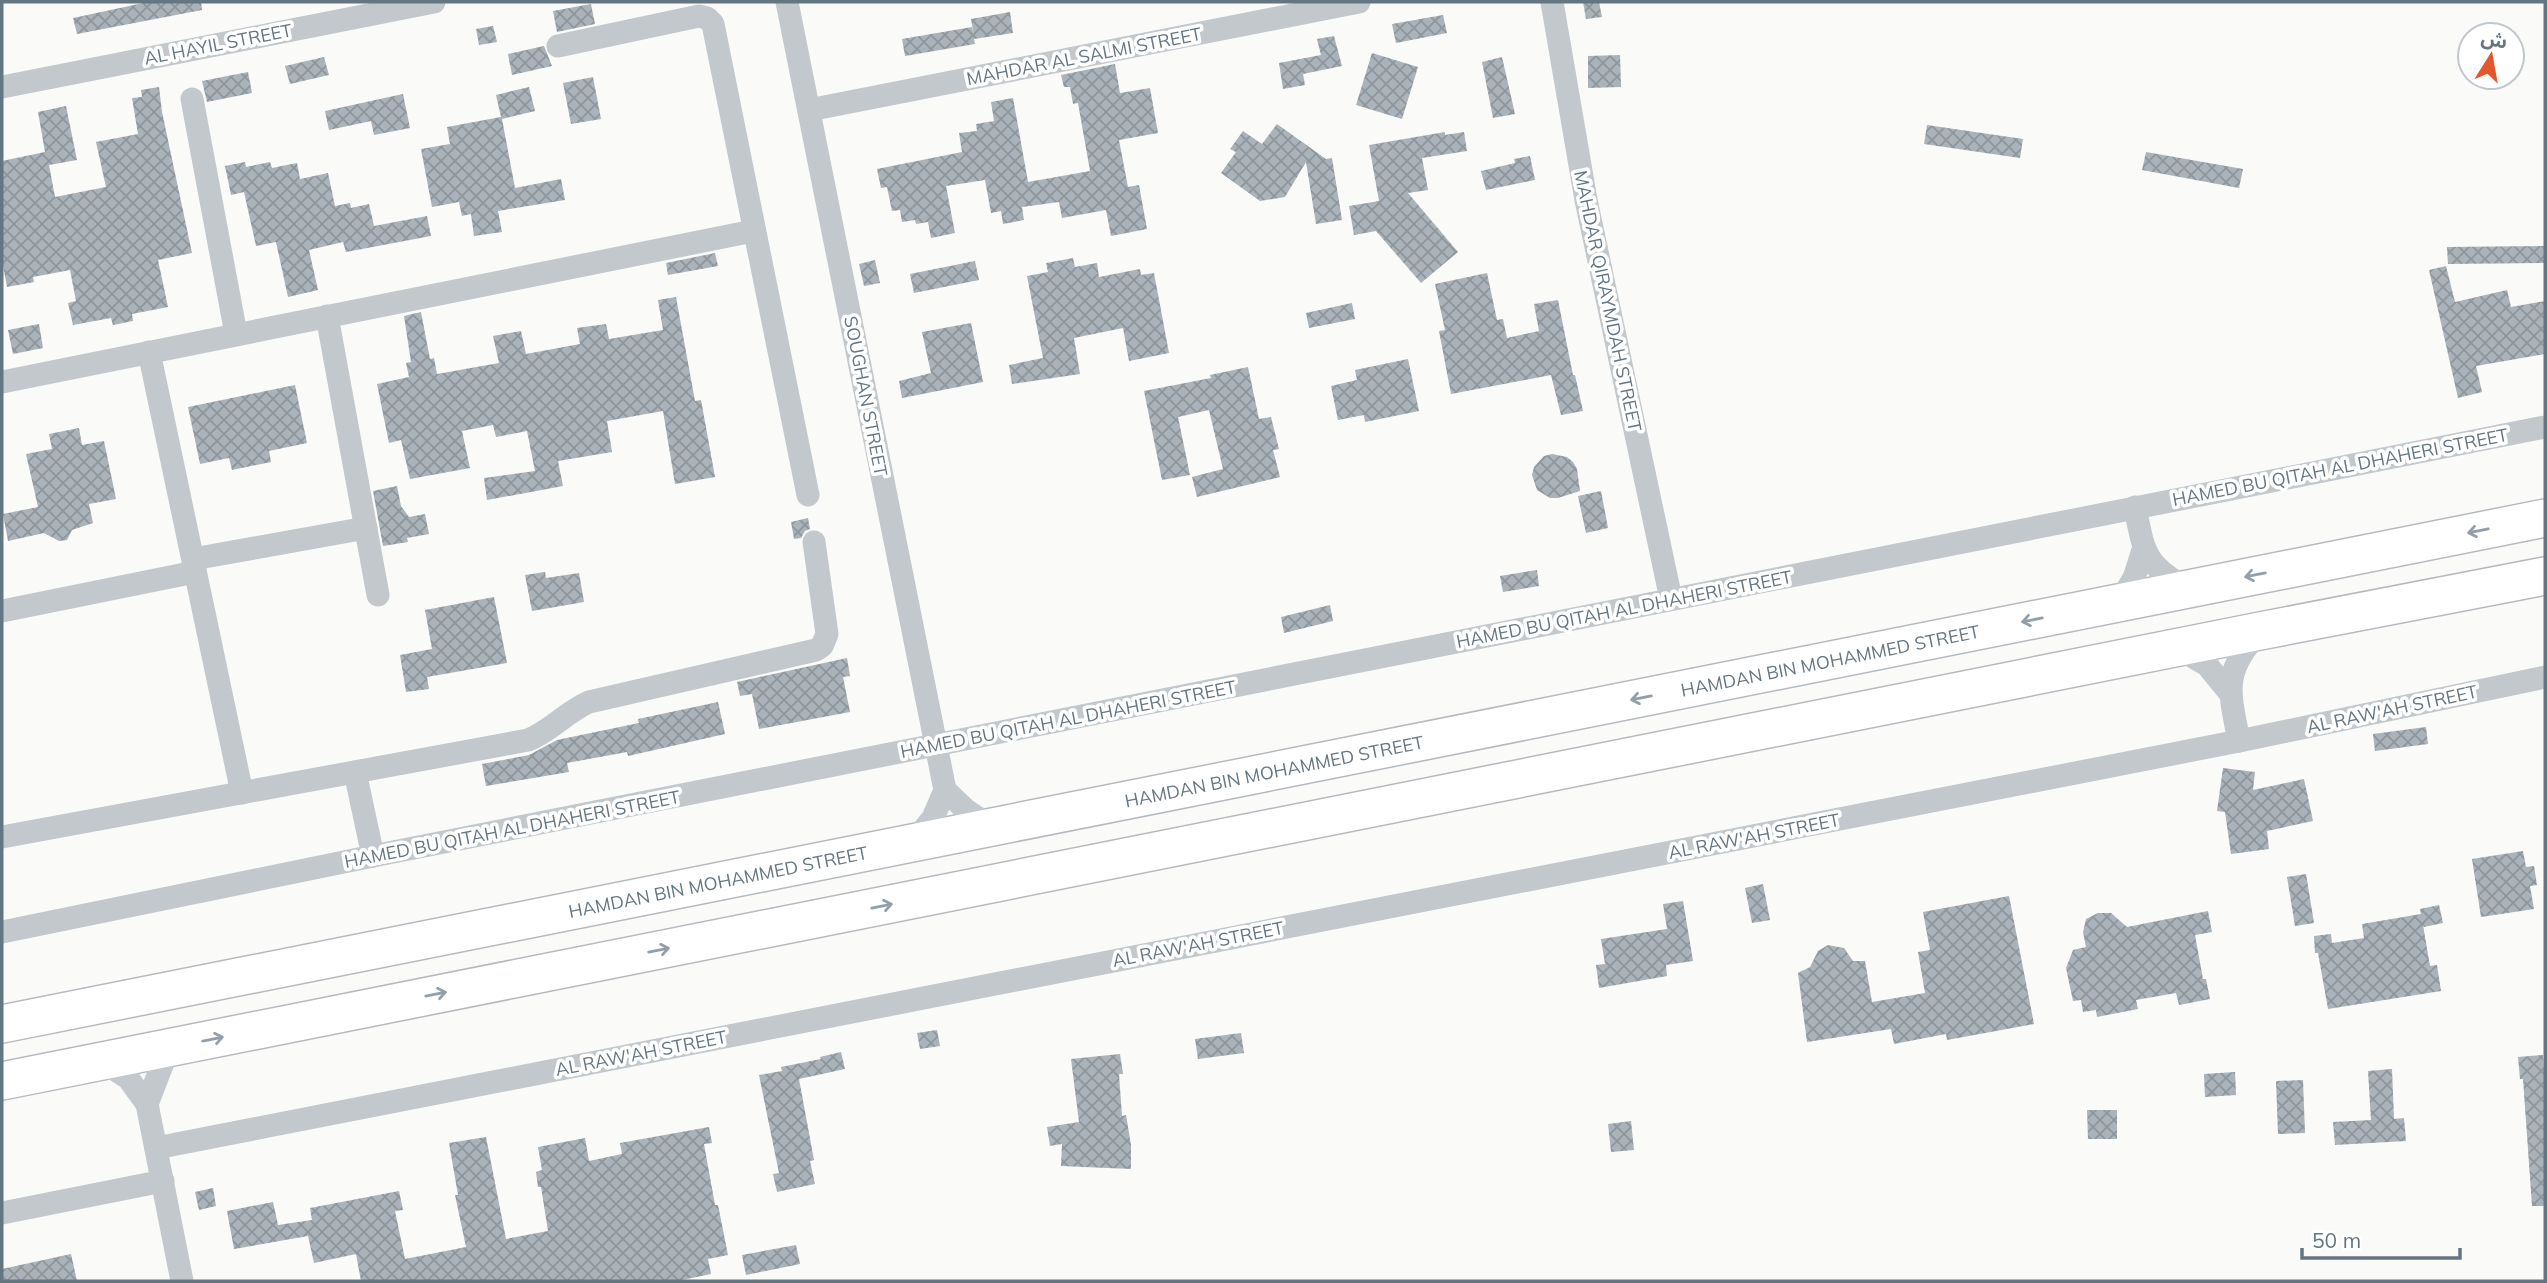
<svg xmlns="http://www.w3.org/2000/svg" width="2547" height="1283" font-family="Mulish,'Noto Sans Arabic',sans-serif">
  <defs>
    <pattern id="building-cross-hatch" width="8" height="8" patternUnits="userSpaceOnUse" patternTransform="scale(1.75)"><rect width="8" height="8" fill="#aab3b9"/><path d="M0 0l8 8M0 8l8-8" fill="none" stroke="#8e969c"/></pattern>
  </defs>
  <rect width="100%" height="100%" fill="#fafaf8"/>
  <!-- building -->
  <g fill="url(#building-cross-hatch)">
    <path d="M148,2H201L202,10L77,34L73,18Z"/>
    <path d="M1583,2H1599L1602,17L1586,19Z"/>
    <path d="M591,4L595,24L557,32L553,11Z"/>
    <path d="M1010,12L1013,33L974,39L975,44L905,56L902,39L972,27L974,35L971,19Z"/>
    <path d="M1443,15L1447,33L1396,43L1392,24Z"/>
    <path d="M493,26L497,42L479,45L476,29Z"/>
    <path d="M1334,36L1342,66L1303,74L1305,85L1283,89L1279,63L1321,55L1317,39Z"/>
    <path d="M544,46L552,66L512,75L508,54Z"/>
    <path d="M1372,53L1418,67L1402,119L1356,105Z"/>
    <path d="M1620,55L1621,87L1588,88V56Z"/>
    <path d="M324,57L329,75L290,84L285,66Z"/>
    <path d="M1502,57L1515,114L1493,118L1482,62Z"/>
    <path d="M1115,64L1120,93L1150,88L1158,133L1119,140L1128,187L1139,185L1147,229L1111,236L1106,210L1062,218L1059,202L1022,207L1024,220L1003,224L1001,211L991,213L985,180L946,186L955,233L931,238L928,222L916,224L915,220L902,222L900,210L892,211L887,187L881,188L877,169L962,152L959,133L977,131L976,124L994,121L991,102L1013,98L1028,182L1090,171L1078,103L1073,104L1070,87H1064L1061,75Z"/>
    <path d="M248,72L252,93L207,102L202,81Z"/>
    <path d="M593,77L601,119L571,124L563,83Z"/>
    <path d="M159,87L162,112L192,253L158,260L168,307L132,314L133,321L113,325L111,318L73,325L68,303L76,301L70,270L33,277L34,282L7,287L2,260V161L45,152L38,112L66,106L77,160L49,165L55,197L106,187L96,142L138,134L132,98L142,97L141,90Z"/>
    <path d="M529,87L535,111L502,119L515,188L561,179L565,200L498,211L502,232L474,236L471,214L462,216L459,202L432,207L421,149L450,144L447,127L501,117L496,95Z"/>
    <path d="M403,94L410,128L374,135L371,121L329,130L325,111Z"/>
    <path d="M1277,124L1326,159L1332,158L1342,220L1316,224L1306,162L1285,197L1260,201L1221,173L1236,152L1230,149L1243,131L1262,144Z"/>
    <path d="M1927,125L2023,139L2020,158L1924,144Z"/>
    <path d="M1445,132V135L1464,132L1467,151L1422,158L1428,190L1408,193L1458,252L1421,283L1376,231L1354,235L1349,206L1379,201L1369,145Z"/>
    <path d="M2146,152L2243,169L2239,188L2142,170Z"/>
    <path d="M1530,156L1535,180L1486,190L1481,171L1515,163L1514,159Z"/>
    <path d="M245,162L246,167L270,162L272,168L297,163L300,179L328,173L335,206L350,203L351,208L369,204L374,226L427,216L431,236L346,252L343,242L309,250L318,290L288,297L276,242L256,246L244,192L231,195L225,166Z"/>
    <path d="M2545,246V263L2448,264L2447,247Z"/>
    <path d="M715,253L718,266L668,275L666,263Z"/>
    <path d="M1073,258L1075,267L1097,263L1099,277L1140,269L1141,275L1154,273L1169,353L1129,361L1123,328L1074,338L1080,374L1012,384L1009,365L1043,358L1027,276L1048,272L1046,263Z"/>
    <path d="M875,260L880,283L864,286L859,264Z"/>
    <path d="M975,261L979,280L914,293L910,274Z"/>
    <path d="M2446,266L2455,302L2507,290L2511,307L2545,301V354L2476,366L2482,392L2458,398L2429,270Z"/>
    <path d="M1487,273L1497,320L1503,319L1507,338L1539,331L1534,304L1558,300L1573,375H1575L1583,411L1561,415L1551,375L1451,394L1439,331L1445,330L1435,284Z"/>
    <path d="M676,297L695,401L701,400L715,477L675,484L663,411L607,421L612,452L558,461L563,486L487,500L484,478L535,471L527,431L496,437L493,425L462,431L470,468L410,479L401,440L389,443L377,384L409,377L406,363L411,362L404,316L421,312L430,359L434,358L437,374L499,363L493,336L521,331L526,354L580,344L577,328L606,324L609,339L663,330L658,300Z"/>
    <path d="M1352,303L1355,319L1309,328L1306,313Z"/>
    <path d="M971,323L983,382L902,398L899,381L931,373L922,332Z"/>
    <path d="M39,324L43,348L13,354L8,330Z"/>
    <path d="M1408,359L1419,411L1365,422L1364,415L1338,420L1331,386L1357,380L1355,370Z"/>
    <path d="M1248,367L1259,419L1271,417L1279,449L1273,450L1280,477L1197,497L1192,477L1223,469L1209,410L1178,417L1190,475L1162,480L1144,391L1211,378L1210,375Z"/>
    <path d="M295,385L307,443L269,451L271,462L232,470L229,458L200,464L188,407Z"/>
    <path d="M79,428L82,445L104,441L116,499L89,504L93,523L72,530L67,540L59,541L44,533L8,541L3,514L38,507L26,454L52,449L49,434Z"/>
    <path d="M1552,454L1567,457L1573,462L1577,469L1580,491L1558,498H1550L1537,490L1532,475L1534,467L1544,456Z"/>
    <path d="M397,486L401,506L409,517L425,514L429,534L407,538L408,542L383,546L373,491Z"/>
    <path d="M1601,491L1608,528L1586,533L1578,496Z"/>
    <path d="M808,518L810,529L805,531L801,538L794,539L791,522Z"/>
    <path d="M1537,570L1539,586L1503,592L1500,576Z"/>
    <path d="M545,572L546,578L579,573L584,602L532,611L525,575Z"/>
    <path d="M494,597L507,663L427,677L429,689L406,692L400,655L432,649L425,610Z"/>
    <path d="M1330,605L1333,621L1284,633L1281,617Z"/>
    <path d="M847,658L850,676L843,677L850,712L759,729L752,694L740,696L737,682Z"/>
    <path d="M718,702L725,734L628,756L627,752L567,763L569,772L486,786L482,764L529,755L557,740L639,723L638,719Z"/>
    <path d="M2426,727L2428,744L2375,751L2373,734Z"/>
    <path d="M2223,768L2255,772L2253,790L2304,779L2313,821L2267,831L2269,849L2231,854L2225,812L2217,811Z"/>
    <path d="M2523,851L2526,867L2534,866L2537,885L2530,886L2534,909L2481,917L2472,859Z"/>
    <path d="M2306,874L2314,923L2295,926L2287,877Z"/>
    <path d="M1763,884L1770,920L1752,923L1745,888Z"/>
    <path d="M2009,896L2034,1024L1947,1040L1946,1034L1894,1044L1891,1029L1807,1042L1798,973L1810,967L1818,951L1828,945L1844,948L1853,961H1865L1872,1002L1925,993L1918,952L1930,950L1923,912Z"/>
    <path d="M1683,901L1693,961L1666,965L1667,976L1599,988L1596,965L1605,964L1601,939L1667,929L1663,904Z"/>
    <path d="M2439,905L2443,923L2424,927L2423,925L2430,966L2437,965L2441,991L2328,1009L2318,953H2315L2314,936L2331,934L2332,943L2364,938L2362,924L2421,914L2420,909Z"/>
    <path d="M2208,911L2212,932L2195,935L2203,979H2206L2210,999L2179,1005L2176,993L2136,1000L2138,1009L2097,1017L2096,1010L2083,1012L2081,1000L2073,1001L2066,968L2073,950L2086,947L2083,932L2086,919L2098,913H2111L2127,927Z"/>
    <path d="M937,1030L940,1046L920,1049L917,1033Z"/>
    <path d="M1241,1033L1244,1053L1198,1059L1195,1039Z"/>
    <path d="M841,1052L845,1069L799,1079L814,1160L810,1161L815,1184L777,1192L773,1174L779,1173L759,1075L782,1071L781,1067L821,1059L820,1057Z"/>
    <path d="M1120,1054L1123,1074H1119L1122,1116L1126,1115L1131,1145V1169L1061,1166L1062,1144L1050,1146L1047,1127L1079,1122L1071,1059Z"/>
    <path d="M2543,1055L2545,1088V1206H2532L2523,1079H2520L2518,1057Z"/>
    <path d="M2392,1069L2394,1119L2404,1118L2406,1141L2335,1145L2333,1122L2371,1120L2368,1071Z"/>
    <path d="M2235,1072L2236,1095L2205,1097L2204,1074Z"/>
    <path d="M2303,1080L2305,1133L2278,1134L2276,1081Z"/>
    <path d="M2087,1110H2117V1139H2088Z"/>
    <path d="M1631,1121L1634,1150L1611,1152L1608,1124Z"/>
    <path d="M709,1127L712,1143L704,1144L715,1205H718L728,1255L708,1259L711,1274L677,1281H361L356,1254L314,1263L308,1236L234,1249L227,1211L273,1202L278,1225L312,1220L310,1208L399,1191L403,1210L395,1211L405,1259L466,1247L455,1195H458L449,1143L486,1137L506,1239L548,1231L541,1187H538L536,1172L542,1170L538,1147L585,1138L589,1161L622,1154L620,1143Z"/>
    <path d="M213,1188L216,1206L199,1210L195,1192Z"/>
    <path d="M796,1245L800,1264L746,1275L742,1255Z"/>
    <path d="M71,1254L77,1281H2V1269Z"/>
  </g>
  <g fill="none" stroke-linecap="round" stroke-linejoin="round">
    <defs>
      <g id="primary">
        <path id="s1" d="M2,1024L2545,518"/>
        <path d="M2,1081L2260,631L2545,576"/>
      </g>
    </defs>
    <!-- primary casing -->
    <use href="#primary" stroke="#b5babe" stroke-width="40"/>
    <!-- street -->
    <g stroke="#c3c8cc" stroke-width="23">
      <path d="M787,2L945,790L933,818L913,843"/>
      <path d="M1552,2L1586,200L1671,599"/>
      <path d="M558,46L699,16L707,18L713,24L808,495"/>
      <path d="M2,87L434,2"/>
      <path d="M192,99L236,334"/>
      <path d="M809,110L1359,2"/>
      <path d="M327,316L378,595"/>
      <path d="M149,352L242,793"/>
      <path d="M2,382L753,231"/>
      <path d="M2135,507C2144,552 2144,564 2186,588"/>
      <path d="M193,559L366,528"/>
      <path d="M2119,603L2134,578L2143,550"/>
      <path d="M2,611L195,572"/>
      <path d="M2178,648L2207,665L2229,692"/>
      <path d="M2239,741C2229,690 2222,672 2260,631"/>
      <path d="M355,772L373,856"/>
      <path d="M945,790L966,810L990,826"/>
      <path d="M2,837L528,740C551,731 566,712 589,702L816,650L822,646L827,634L814,542"/>
      <path d="M2,932L373,856L2545,427"/>
      <path d="M102,1061L128,1078L147,1104L182,1281"/>
      <path d="M147,1104L169,1047"/>
      <path d="M156,1148L2239,741L2545,677"/>
      <path d="M2,1213L163,1181"/>
    </g>
    <!-- primary -->
    <use href="#primary" stroke="#fff" stroke-width="37"/>
  </g>
  <!-- one-way arrows -->
  <defs><path id="oneway-shaft" d="M-6 0H5M1.5-3L5.5 0L1.5 3" fill="none" stroke-width="1.6" stroke-linecap="round" stroke-linejoin="round" transform="scale(1.75)"/></defs>
  <g stroke="#939fa8">
    <use href="#oneway-shaft" transform="translate(2478 531) rotate(169)"/>
    <use href="#oneway-shaft" transform="translate(2255 575) rotate(169)"/>
    <use href="#oneway-shaft" transform="translate(2032 620) rotate(169)"/>
    <use href="#oneway-shaft" transform="translate(1641 698) rotate(169)"/>
    <use href="#oneway-shaft" transform="translate(882 906) rotate(-11)"/>
    <use href="#oneway-shaft" transform="translate(659 950) rotate(-11)"/>
    <use href="#oneway-shaft" transform="translate(436 994) rotate(-11)"/>
    <use href="#oneway-shaft" transform="translate(213 1039) rotate(-11)"/>
  </g>
  <g text-anchor="middle" dominant-baseline="central" stroke-width="7" stroke-linejoin="round" paint-order="stroke">
    <!-- street labels -->
    <g font-size="18" fill="#657683" stroke="#fff">
      <text transform="translate(218 44) rotate(-11)">AL HAYIL STREET</text>
      <text transform="translate(1084 56) rotate(-11)">MAHDAR AL SALMI STREET</text>
      <text transform="translate(1608 301) rotate(78)">MAHDAR QIRAYMDAH STREET</text>
      <text transform="translate(866 396) rotate(79)">SOUGHAN STREET</text>
      <text transform="translate(2340 467) rotate(-11)">HAMED BU QITAH AL DHAHERI STREET</text>
      <text transform="translate(1624 609) rotate(-11)">HAMED BU QITAH AL DHAHERI STREET</text>
      <text stroke="none"><textPath href="#s1" startOffset="1864">HAMDAN BIN MOHAMMED STREET</textPath></text>
      <text transform="translate(2392 709) rotate(-12)">AL RAW'AH STREET</text>
      <text transform="translate(1068 719) rotate(-11)">HAMED BU QITAH AL DHAHERI STREET</text>
      <text stroke="none"><textPath href="#s1" startOffset="1297">HAMDAN BIN MOHAMMED STREET</textPath></text>
      <text transform="translate(512 829) rotate(-11)">HAMED BU QITAH AL DHAHERI STREET</text>
      <text transform="translate(1754 836) rotate(-11)">AL RAW'AH STREET</text>
      <text stroke="none"><textPath href="#s1" startOffset="730">HAMDAN BIN MOHAMMED STREET</textPath></text>
      <text transform="translate(1198 944) rotate(-11)">AL RAW'AH STREET</text>
      <text transform="translate(641 1053) rotate(-11)">AL RAW'AH STREET</text>
    </g>
  </g>
  <!-- border -->
  <rect width="2547" height="1283" fill="none" stroke="#657683" stroke-width="7"/>
  <!-- north arrow -->
  <g transform="translate(2491 56) rotate(11)"><circle r="33" fill="#ffffff" stroke="#c1c8cd" stroke-width="2"/>
  <path d="M0-5L12 26L0 18L-12 26Z" fill="#e4572e"/>
  <text y="-10" font-size="19" font-weight="bold" text-anchor="middle" fill="#657683">ش</text>
  </g>
  <!-- scale -->
  <path d="M2302 1248v10h158v-10" fill="none" stroke="#657683" stroke-width="3.5"/>
  <text x="2312" y="1248" font-size="21" fill="#657683" stroke="#ffffff" stroke-width="5" paint-order="stroke">50 m</text>
</svg>
